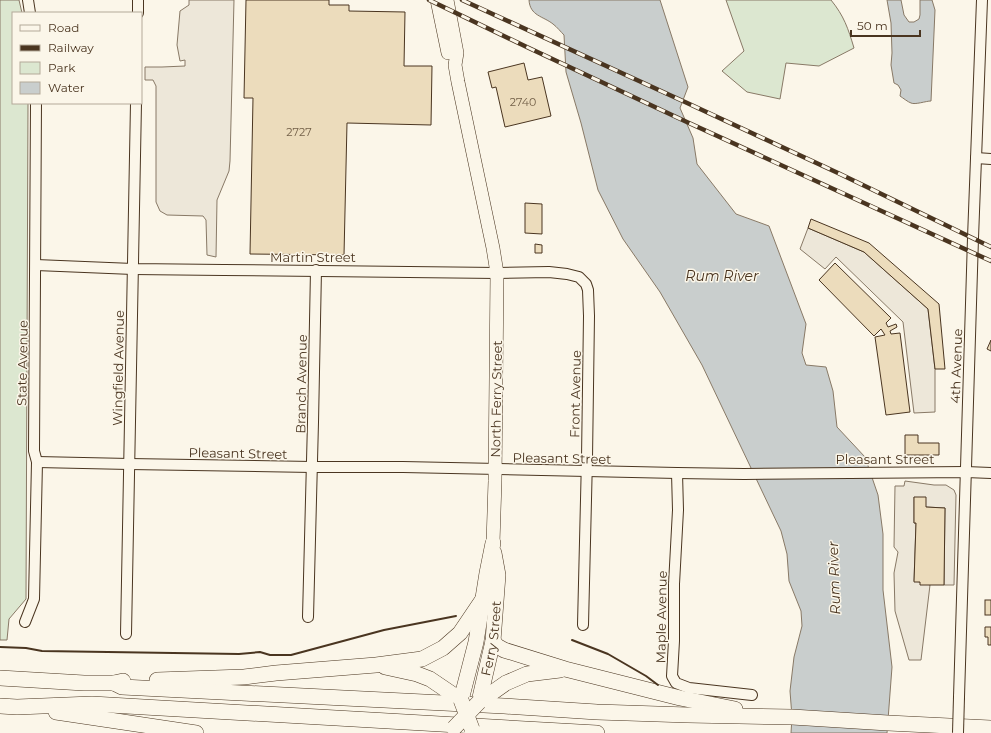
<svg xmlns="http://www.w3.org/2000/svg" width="991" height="733" font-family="Montserrat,sans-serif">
  <rect width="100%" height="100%" fill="#fbf6e9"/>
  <!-- green -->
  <g fill="#dce7d0" stroke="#887966">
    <path d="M0,0H19L22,13H13V103H28L26,599L9,619L7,640H0Z"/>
    <path d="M726,0H831C844,16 848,28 854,48L819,66L786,63L780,99L747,92L722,71L744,51Z"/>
  </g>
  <!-- parking -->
  <g fill="#ede7d9" stroke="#887966">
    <path d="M189,0H234L230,161L229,171L217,200L216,257L207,255L206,220L203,216L167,215L160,211L156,202V86L153,80H145V67H162L185,66V60L180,61L177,45L180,11L189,5Z"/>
    <path d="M808,228L864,252L928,309L935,369V412L914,413L903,322L836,257L825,269L800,249Z"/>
    <path d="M905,481L934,485H946L954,490L956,495L954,585H944L945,508L926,507L914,497V523H916L914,581L920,582L930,585L921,660H909L895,611L894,573L898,552L894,547L895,486H904Z"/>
  </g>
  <!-- water -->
  <g fill="#c9cecd" stroke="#887966">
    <path d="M529,0H660L688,87L680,108L693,138L697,164L736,214L769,226L806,324L802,353L806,365L826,367L833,391L837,427L865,457L878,495L883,534V590L892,667L887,733H791L792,717L790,691L794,657L802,626L801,611L789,581L787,554L781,531L702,365L660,292L623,239L598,190L581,123L566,72L564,35C561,32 557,27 553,24C543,16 530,16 529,0Z"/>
    <path d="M887,0H901L904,15L909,22H914L919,19L920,15V0H932L935,10L931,101C926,101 915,105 911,103C908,102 903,98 900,96L901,90L898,85L894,83L891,65L892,53L891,23Z"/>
  </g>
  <!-- building -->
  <g fill="#ecdcbc" stroke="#4a3520">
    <path d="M246,0H329V5H349V11L405,12L404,66H432L431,125L347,123L344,255L250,254L253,98H244Z"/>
    <path d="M524,63L528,80L542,77L551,116L505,127L496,87L492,88L488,72Z"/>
    <path d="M525,203L542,204V234L525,233Z"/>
    <path d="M811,219L869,243L939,304L945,369H935L928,309L864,252L808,228Z"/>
    <path d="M535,244L542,245V253H535Z"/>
    <path d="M835,263L891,318L886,323L888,327L896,324L897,327L890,331L891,334L900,333L910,412L886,415L875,337L885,335L881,329L874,336L819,280Z"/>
    <path d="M991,340V351L987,349Z"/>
    <path d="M905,435H918V443H939V455H905Z"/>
    <path d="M914,497H926V507L945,508L944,585H920V582H914L916,523H914Z"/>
    <rect x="985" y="600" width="6" height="15"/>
    <path d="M985,627H991V645H988V637H985Z"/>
  </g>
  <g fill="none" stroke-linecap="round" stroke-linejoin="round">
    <defs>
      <g id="minor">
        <path d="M28,0L30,13"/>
        <path d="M138,13V0"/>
        <path d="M976,158L991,159"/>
        <path d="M36,265L133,269L223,270L497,273L549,272L567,274L579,277L586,284L588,290L589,316L587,458L583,625"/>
        <path d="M37,462L129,464L312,467H403L677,473L744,474L966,472L991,473"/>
        <path d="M677,473L678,510L674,584V641L672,676L676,683L689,688L752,695"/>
        <path d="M308,617L313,422L316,270"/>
        <path d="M25,622L34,599L37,462L34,451L36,103"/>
        <path d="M126,634L136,103"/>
        <path d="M959,697L973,238L982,0"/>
      </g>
      <g id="major">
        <path d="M437,0L448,53"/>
        <path d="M447,0L457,53L455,65L458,82L493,248L497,273L495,481L493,543"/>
      </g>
      <g id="highway">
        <path d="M493,641L497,646L504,650L565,669L680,698L735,709"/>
        <path d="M385,667L417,674L430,679L461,700L476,642L487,573L493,543"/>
        <path d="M0,678L84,683H114L123,681"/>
        <path d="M157,680L244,677L276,673L376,665L422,659L443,648L460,633L483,599"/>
        <path d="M114,683L122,687L504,706L597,712L688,715L792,717L888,723L991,728"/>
        <path id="s1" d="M479,702L484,680L493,641L498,575L494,553"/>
        <path d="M479,702L506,683L527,674L560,670"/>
        <path d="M0,706L17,707L92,704L597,733"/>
        <path d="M56,712L196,733"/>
      </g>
    </defs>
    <!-- minor casing -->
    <use href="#minor" stroke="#4a3520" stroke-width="12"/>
    <!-- major casing -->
    <use href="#major" stroke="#4a3520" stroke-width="14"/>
    <!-- highway casing -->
    <use href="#highway" stroke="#4a3520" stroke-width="16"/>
    <!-- minor -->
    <use href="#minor" stroke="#fbf6e9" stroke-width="10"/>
    <!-- major -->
    <use href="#major" stroke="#fbf6e9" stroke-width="13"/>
    <!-- highway -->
    <use href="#highway" stroke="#fbf6e9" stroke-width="15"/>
    <defs>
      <g id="rail">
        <path d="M429,0L531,49L689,123L991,261"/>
        <path d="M462,0L685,102L838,173L991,247"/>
      </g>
    </defs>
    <!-- rail casing -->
    <use href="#rail" stroke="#4a3520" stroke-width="4.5"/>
    <!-- rail -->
    <use href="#rail" stroke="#fbf6e9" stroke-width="3" stroke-dasharray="9" stroke-linecap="butt"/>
    <defs>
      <path id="minor-bridge" d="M958,733L959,697"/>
      <g id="highway-bridge">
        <path d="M461,700L472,729"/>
        <path d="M454,728L479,702"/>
      </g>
    </defs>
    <!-- minor-bridge casing -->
    <use href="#minor-bridge" stroke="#4a3520" stroke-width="12" stroke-linecap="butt"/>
    <!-- highway-bridge casing -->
    <use href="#highway-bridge" stroke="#4a3520" stroke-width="16" stroke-linecap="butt"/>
    <!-- minor-bridge -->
    <use href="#minor-bridge" stroke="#fbf6e9" stroke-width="10"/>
    <!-- highway-bridge -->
    <use href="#highway-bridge" stroke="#fbf6e9" stroke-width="15"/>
    <!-- wall -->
    <g stroke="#4a3520" stroke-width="2">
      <path d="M572,640L608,654L646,676L658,685"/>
      <path d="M0,647L26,648L42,651L239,654L260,652L270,655H291L384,630L456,616"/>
    </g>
  </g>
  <g text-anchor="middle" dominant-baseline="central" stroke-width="3" stroke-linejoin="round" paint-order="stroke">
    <!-- number labels -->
    <g font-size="11" fill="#725f47">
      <text x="523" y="102">2740</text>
      <text x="299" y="132">2727</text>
    </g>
    <!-- street labels -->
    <g font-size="13" fill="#4a3520" stroke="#fbf6e9">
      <text x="313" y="257">Martin Street</text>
      <text transform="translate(22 363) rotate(-89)">State Avenue</text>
      <text transform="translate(956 366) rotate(-88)">4th Avenue</text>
      <text transform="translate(118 368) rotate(-89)">Wingfield Avenue</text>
      <text transform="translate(301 384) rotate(-89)">Branch Avenue</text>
      <text transform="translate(575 394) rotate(-89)">Front Avenue</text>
      <text transform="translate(496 399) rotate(-89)">North Ferry Street</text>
      <text transform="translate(238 453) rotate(1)">Pleasant Street</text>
      <text transform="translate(562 458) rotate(1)">Pleasant Street</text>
      <text x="885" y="459">Pleasant Street</text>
      <text transform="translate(661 617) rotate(-89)">Maple Avenue</text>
      <text stroke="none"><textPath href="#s1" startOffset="65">Ferry Street</textPath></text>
    </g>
    <!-- water labels -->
    <g font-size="14" font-style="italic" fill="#4a3520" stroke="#fbf6e9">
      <text x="722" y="276">Rum River</text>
      <text transform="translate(834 578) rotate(-92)">Rum River</text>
    </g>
  </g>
  <!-- legend -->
  <rect x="12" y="12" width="130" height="92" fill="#fbf6e9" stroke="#b4a999"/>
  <rect x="20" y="25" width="20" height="6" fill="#fbf6e9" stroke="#b4a999"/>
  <text x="48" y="32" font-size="12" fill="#4a3520">Road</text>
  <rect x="20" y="45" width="20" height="6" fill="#4a3520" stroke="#b4a999"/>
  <text x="48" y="52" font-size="12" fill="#4a3520">Railway</text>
  <rect x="20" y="62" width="20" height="12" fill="#dce7d0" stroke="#b4a999"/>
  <text x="48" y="72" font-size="12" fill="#4a3520">Park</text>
  <rect x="20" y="82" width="20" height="12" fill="#c9cecd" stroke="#b4a999"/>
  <text x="48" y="92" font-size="12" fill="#4a3520">Water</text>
  <!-- scale -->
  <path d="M851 30v6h69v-6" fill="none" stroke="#4a3520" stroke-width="2"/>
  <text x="857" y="30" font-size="12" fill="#4a3520" stroke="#fbf6e9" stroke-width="3" paint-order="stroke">50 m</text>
</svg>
